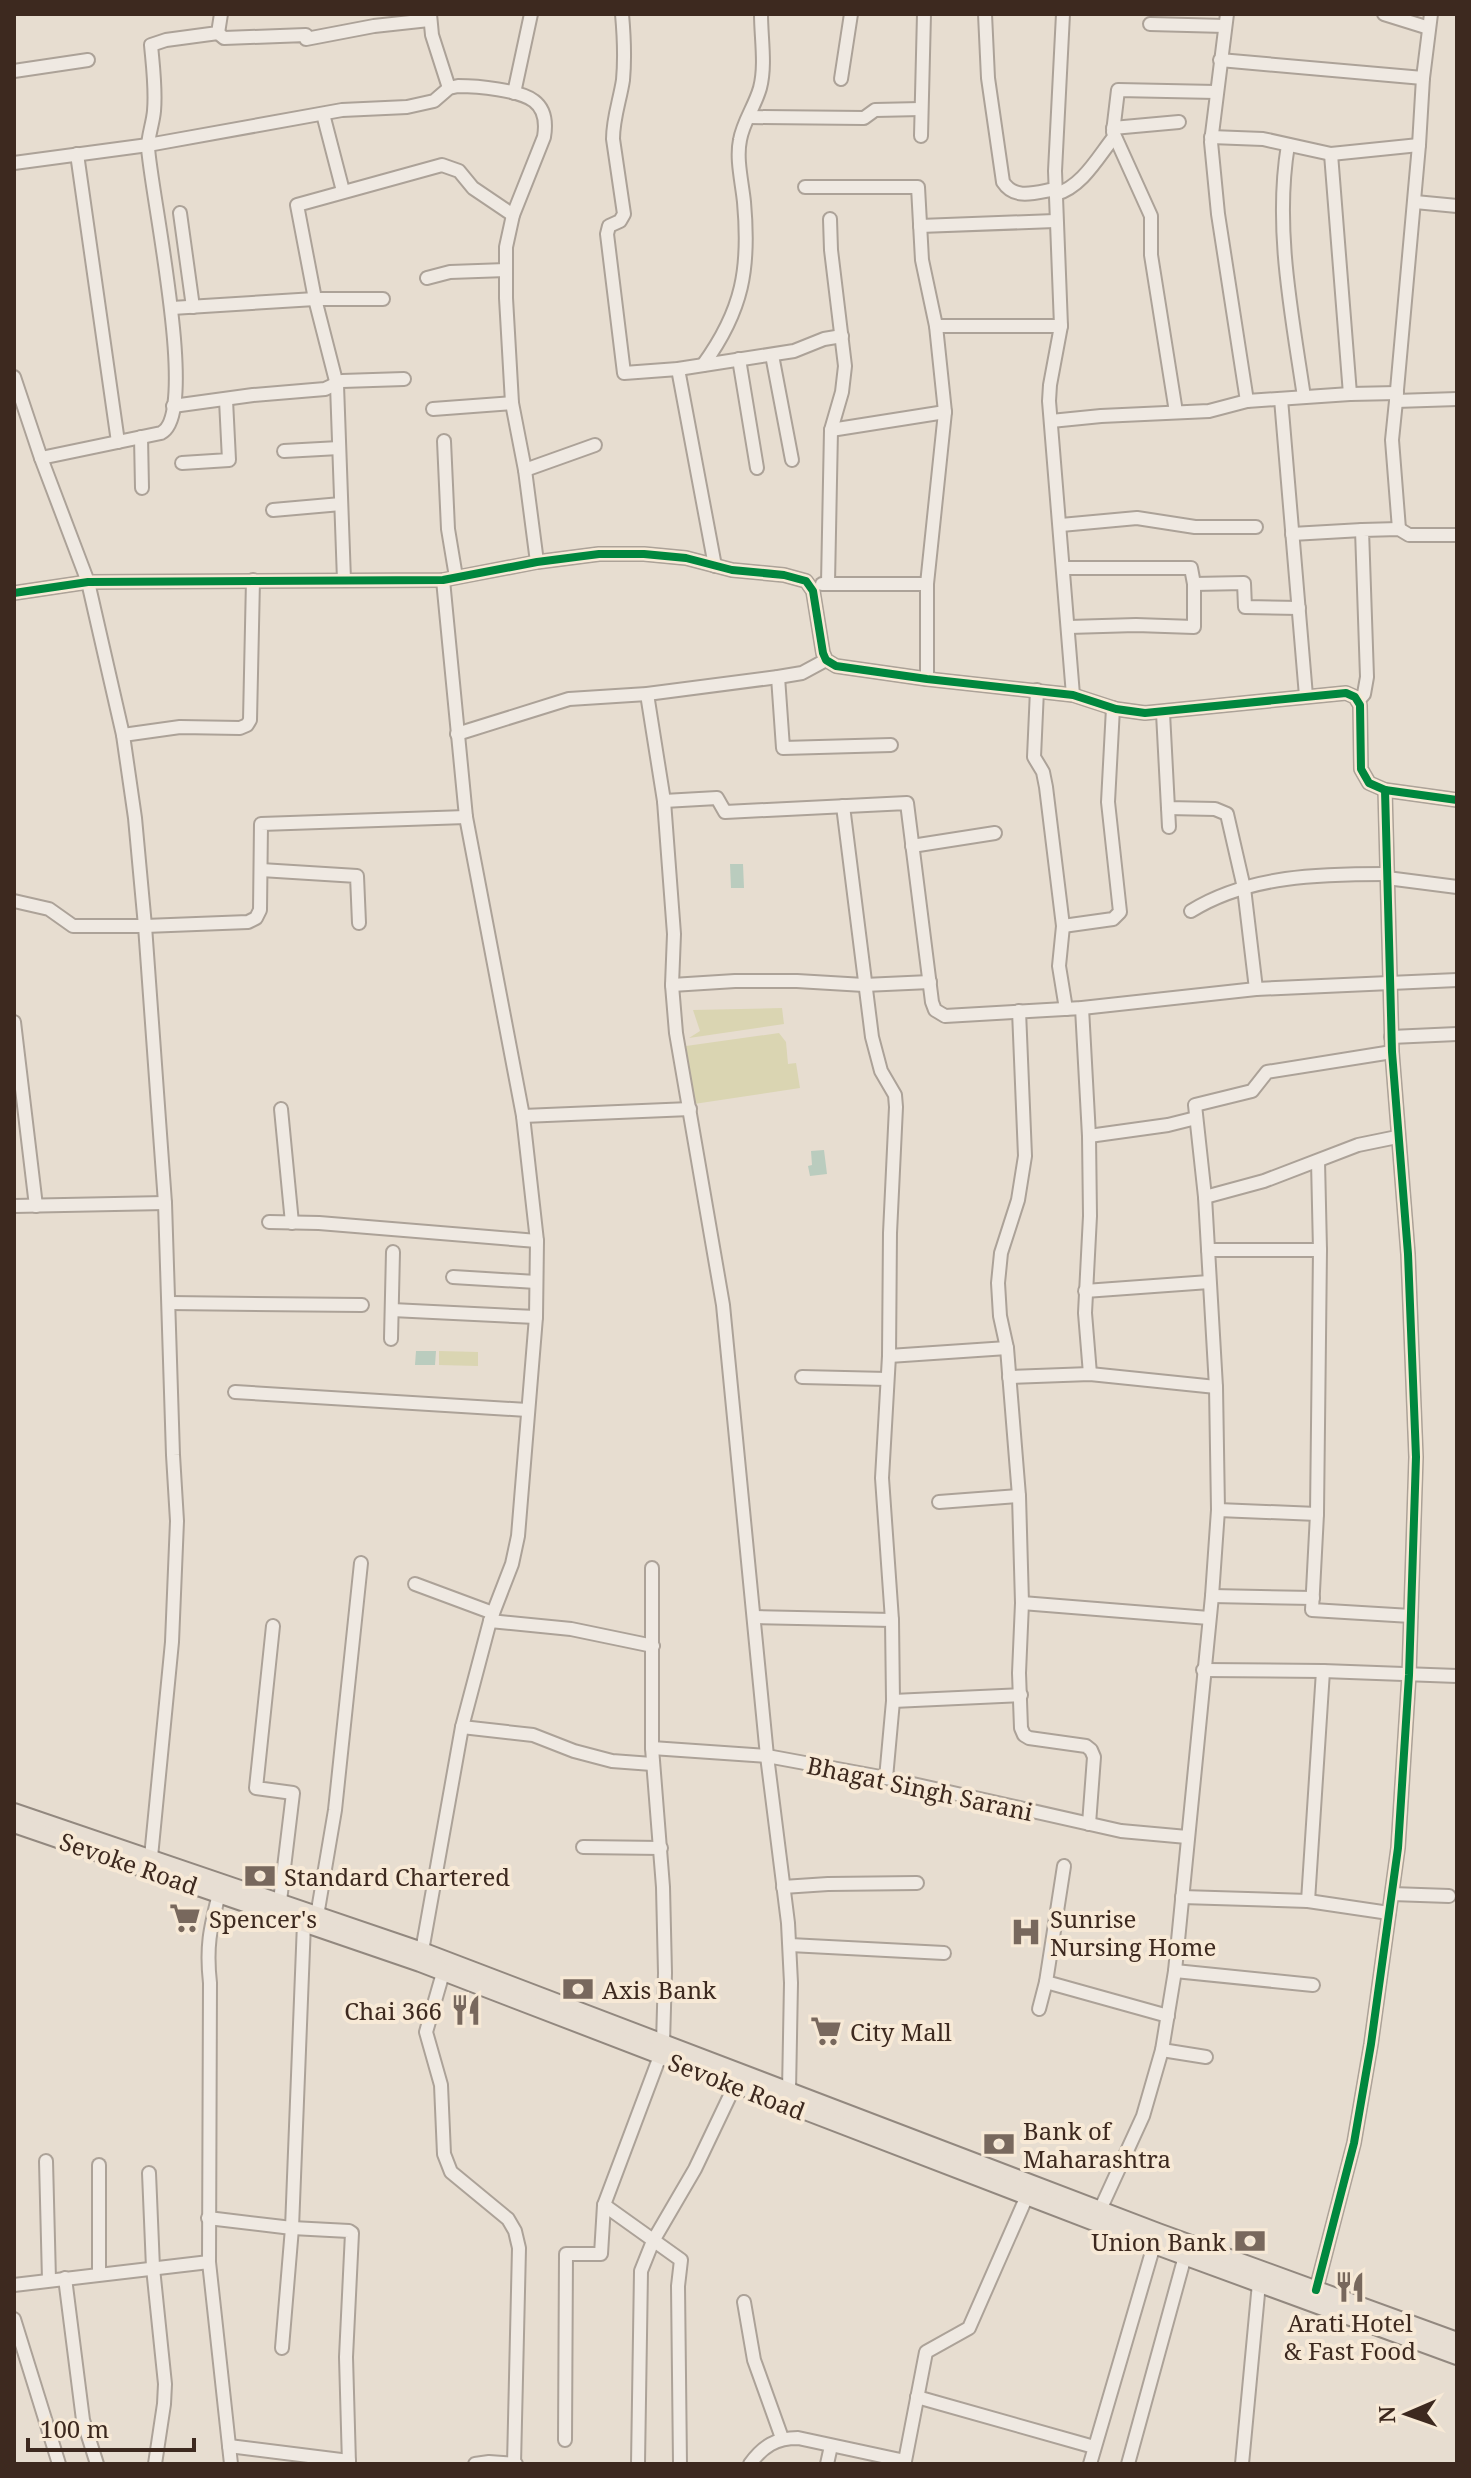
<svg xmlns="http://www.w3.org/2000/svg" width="1471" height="2478" font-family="'Noto Serif',serif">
  <rect width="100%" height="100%" fill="#e7ddd0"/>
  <!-- green -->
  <g fill="#dad5b2">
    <path d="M782,1008L784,1024L689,1038L700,1031L693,1010Z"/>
    <path d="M779,1033L786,1042L788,1064L796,1063L800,1088L694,1104L686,1046Z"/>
    <path d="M439,1351L478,1352V1366L439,1365Z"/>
  </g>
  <!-- water -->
  <g fill="#baccbe">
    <path d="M743,864L744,888H731L730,864Z"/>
    <path d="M824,1150L827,1174L810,1176L808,1166L812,1165L811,1151Z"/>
    <path d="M416,1351H436L435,1365H415Z"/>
  </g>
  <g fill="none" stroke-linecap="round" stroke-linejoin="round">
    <defs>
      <g id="minor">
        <path d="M430,14L432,35L449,88"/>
        <path d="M622,14C624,36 625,58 623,80C620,100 613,118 613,139L624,214L620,221L609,226L607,234L624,373L678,369L794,351L824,339L842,336"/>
        <path d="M985,14L988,78L1003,182C1015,201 1037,192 1056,189"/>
        <path d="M1063,14L1055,171L1061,326L1050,385L1049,401L1073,695"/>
        <path d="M1227,14L1211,142L1218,214L1247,401"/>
        <path d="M1384,14L1429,28"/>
        <path d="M1150,24L1225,26"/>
        <path d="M218,33L224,38L306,35V39L374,26L429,20"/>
        <path d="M1220,60L1423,78"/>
        <path d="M14,71L88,60"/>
        <path d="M841,79L851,14"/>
        <path d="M514,93L531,14"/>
        <path d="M323,114L343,191"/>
        <path d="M749,117L864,118L875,110L921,109"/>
        <path d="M1113,128L1179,122"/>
        <path d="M921,136L924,14"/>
        <path d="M1211,137L1263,139L1331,154L1419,145"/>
        <path d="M1288,145C1274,228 1292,315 1304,397"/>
        <path d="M77,154L118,442"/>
        <path d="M1331,154L1350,394"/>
        <path d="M14,163L148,145L342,110L407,107L434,101L449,88L458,86C477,86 520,90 534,101C546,110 546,125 544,137L513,215L506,247V298L512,403L525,470L537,562"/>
        <path d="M805,187H918L922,260L936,326L945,412L927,584V679"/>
        <path d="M1056,194C1082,187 1098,157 1114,137"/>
        <path d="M1415,202L1457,206"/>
        <path d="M180,213L193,307"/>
        <path d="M920,226L1055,221"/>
        <path d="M427,278L450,272L506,270"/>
        <path d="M172,308L315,299H383"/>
        <path d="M936,326H1061"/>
        <path d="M772,355L792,460"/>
        <path d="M739,359L757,468"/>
        <path d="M703,365C743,310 750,268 744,202C742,182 736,159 740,140C743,122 755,106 760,88C766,65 761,38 761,14"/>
        <path d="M678,369L715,566"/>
        <path d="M14,377L41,458L88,582L123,735L135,818L145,926L165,1203L173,1455L177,1521L172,1642L151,1857"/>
        <path d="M1281,399L1306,696"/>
        <path d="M1396,401L1457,399"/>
        <path d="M173,406L253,395L325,389L342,381L404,379"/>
        <path d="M433,409L512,403"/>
        <path d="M1176,412L1151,255V216L1113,132L1118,90L1216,92"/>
        <path d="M1051,421L1101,416L1209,411L1247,401L1350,394L1397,393"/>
        <path d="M831,430L945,412"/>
        <path d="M141,437L142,488"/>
        <path d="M444,441L448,529L456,577"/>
        <path d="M284,451L339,448"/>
        <path d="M41,458L161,433C200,415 150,190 148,147C148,136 153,123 154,111C156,89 153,67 151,45L166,40L218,33L221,14"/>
        <path d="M182,463L229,460L226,400"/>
        <path d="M525,470L595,445"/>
        <path d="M273,510L341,504"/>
        <path d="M1061,525L1137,518L1195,527H1256"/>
        <path d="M1399,529L1392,440L1396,401L1419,145L1423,78L1431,14"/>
        <path d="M1292,534L1362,530"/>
        <path d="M1064,568H1191L1194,584V627L1136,625L1069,627"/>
        <path d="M344,580L337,385L315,299L297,205L442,165L459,171L473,188L513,215"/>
        <path d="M828,583L831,430L842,392L845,366L831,250L830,219"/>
        <path d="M822,584H927"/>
        <path d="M1194,584L1244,583L1245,607L1299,608"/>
        <path d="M14,593L88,582L443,580L537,562L599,554H644L686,558L732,570L784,575L806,581L813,591L823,653L826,660L836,666L927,679L1073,695L1116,709L1145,713L1346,693L1355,697L1360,705L1361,769L1369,783L1385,790L1457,800"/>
        <path d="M778,677L783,748L891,745"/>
        <path d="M1037,690L1034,757L1043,772L1046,787L1063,926L1059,966L1066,1009"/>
        <path d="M647,694L664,801L674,934L672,985L676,1033L723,1305L767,1756L788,1923L791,1983L789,2091"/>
        <path d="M1358,701L1364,694L1367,677L1362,530L1399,529L1409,535H1457"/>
        <path d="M1163,713L1168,808L1215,809L1227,814L1244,888L1256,989"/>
        <path d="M457,734L569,699L647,694L778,677L802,673L826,660"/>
        <path d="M123,735L180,727L240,728L247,725L250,720L253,580"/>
        <path d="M664,801L717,798L725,812L907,803L932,1002L935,1010L945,1016L1082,1008L1256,989L1457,980"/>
        <path d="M843,806L872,1037L881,1071L895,1095L896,1107L890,1233L889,1356L882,1478L892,1620L893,1701L886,1778"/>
        <path d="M1168,808L1169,827"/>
        <path d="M912,846L995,833"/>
        <path d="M261,870L357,876L359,923"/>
        <path d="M1387,878L1457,887"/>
        <path d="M14,901L49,909L73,926H145L248,922L256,918L260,910L261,824L466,817"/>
        <path d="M1191,911C1249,875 1321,874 1386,874"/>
        <path d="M1063,926L1113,919L1120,912L1108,802L1113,708"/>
        <path d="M672,985L735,981H797L864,985L930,982"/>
        <path d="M1082,1008L1089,1136L1090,1216L1085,1313L1090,1374"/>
        <path d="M1019,1011L1025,1156L1018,1200L1001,1253L998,1283L1000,1316L1007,1348L1019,1496L1022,1603L1019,1673L1021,1728L1024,1735L1029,1738L1086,1746L1091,1750L1094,1757L1089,1824"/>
        <path d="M14,1022L36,1206"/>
        <path d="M1391,1037L1457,1034"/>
        <path d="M281,1109L292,1223"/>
        <path d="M523,1116L690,1109"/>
        <path d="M1089,1136L1168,1125L1196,1118"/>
        <path d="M1318,1161L1320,1250"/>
        <path d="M1205,1197L1264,1181L1358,1145L1397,1137"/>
        <path d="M14,1206L165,1203"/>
        <path d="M269,1222L319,1223L537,1241"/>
        <path d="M1208,1250H1320L1317,1514L1312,1610L1411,1616"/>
        <path d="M453,1277L536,1282"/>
        <path d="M1085,1291L1209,1282"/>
        <path d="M169,1303L362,1305"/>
        <path d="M392,1310L536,1317"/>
        <path d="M391,1339L393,1252"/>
        <path d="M889,1356L1007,1348"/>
        <path d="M802,1377L887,1379"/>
        <path d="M1009,1377L1090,1374L1216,1387"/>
        <path d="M235,1392L527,1410"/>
        <path d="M939,1502L1019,1496"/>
        <path d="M1218,1510L1317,1514"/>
        <path d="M652,1568V1748L663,1887L665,1973L663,2043"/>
        <path d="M415,1584L493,1613"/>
        <path d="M1212,1596L1313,1598"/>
        <path d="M1022,1603L1209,1618"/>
        <path d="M754,1617L892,1620"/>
        <path d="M490,1621L571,1629L653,1646"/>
        <path d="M273,1626L256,1788L293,1793L280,1901"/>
        <path d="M1203,1670L1323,1671L1457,1676"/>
        <path d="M893,1701L1021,1695"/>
        <path d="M462,1727L533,1735L574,1751L612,1761L652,1764"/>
        <path d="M652,1748L767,1756L886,1778L1121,1831L1187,1837"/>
        <path d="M583,1847L661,1848"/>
        <path d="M1064,1866L1046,1982L1168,2016"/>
        <path d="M783,1887L828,1884L917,1883"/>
        <path d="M219,1894C210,1929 206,1947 210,1983L209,2262L231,2464"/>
        <path d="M1392,1894L1449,1896"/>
        <path d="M1182,1897L1308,1901L1389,1913"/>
        <path d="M1308,1901L1323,1671"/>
        <path d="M317,1916L335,1810L361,1563"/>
        <path d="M790,1945L944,1953"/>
        <path d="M422,1951L462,1727L490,1621L512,1564L518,1536L536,1317L537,1241L523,1116L466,817L443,580"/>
        <path d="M1175,1971L1313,1985"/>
        <path d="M443,1973L426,2032L441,2085L444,2154L451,2172L508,2219L515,2231L519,2248L514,2464"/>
        <path d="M1039,2009L1046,1982"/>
        <path d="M1162,2050L1206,2057"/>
        <path d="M46,2161L49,2280"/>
        <path d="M149,2173L153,2268L165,2384L164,2404L155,2464"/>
        <path d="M604,2205L681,2260L678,2286L680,2464"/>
        <path d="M1100,2210L1143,2116L1162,2050L1175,1971L1212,1596L1218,1510L1216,1387L1205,1197L1195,1105L1252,1091L1267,1072L1392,1052"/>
        <path d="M208,2218L292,2228L349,2231L352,2233L346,2357L349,2464"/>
        <path d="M99,2274V2165"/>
        <path d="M65,2278L83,2420L97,2464"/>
        <path d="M14,2285L209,2262"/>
        <path d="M1316,2290L1354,2143L1371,2044L1398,1848L1409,1675L1416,1457L1408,1254L1392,1052L1385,790"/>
        <path d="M744,2302L754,2360L782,2438"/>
        <path d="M14,2319L59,2464"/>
        <path d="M282,2348L292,2228L304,1923"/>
        <path d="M917,2397L1094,2447"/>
        <path d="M565,2440L566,2254H601L604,2205L660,2056"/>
        <path d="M229,2446L349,2461"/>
        <path d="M475,2464L489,2462L516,2464"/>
        <path d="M638,2464L641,2271L653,2241L695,2169L735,2085"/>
        <path d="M750,2464C763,2446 776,2438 798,2438L905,2461L926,2352L969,2328L1027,2196"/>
        <path d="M827,2464L831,2446"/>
        <path d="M1090,2464L1154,2245"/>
        <path d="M1128,2464L1185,2256"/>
        <path d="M1242,2464L1259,2283"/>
      </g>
      <g id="major">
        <path d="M14,1812L422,1951L1158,2232L1457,2341"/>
        <path d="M14,1824L420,1963L1154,2245L1457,2356"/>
      </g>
    </defs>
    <!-- minor casing -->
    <use href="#minor" stroke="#aca298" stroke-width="16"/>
    <!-- major casing -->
    <use href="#major" stroke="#92887f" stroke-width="20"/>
    <!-- minor -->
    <use href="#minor" stroke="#efe9e2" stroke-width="12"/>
    <!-- major -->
    <use href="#major" stroke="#e7ded3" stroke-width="16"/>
    <defs>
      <g id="cycleway">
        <path d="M14,593L88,582L443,580L537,562L599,554H644L686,558L732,570L784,575L806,581L813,591L823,653L826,660L836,666L927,679L1073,695L1116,709L1145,713L1346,693L1355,697L1360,705L1361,769L1369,783L1385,790L1457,800"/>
        <path d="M1316,2290L1354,2143L1371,2044L1398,1848L1409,1675L1416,1457L1408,1254L1392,1052L1385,790"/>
      </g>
    </defs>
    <!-- cycleway casing -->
    <use href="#cycleway" stroke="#f7e9d6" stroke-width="13"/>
    <!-- cycleway -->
    <use href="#cycleway" stroke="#00873e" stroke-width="8"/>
  </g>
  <!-- icons -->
  <defs>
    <symbol id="bank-bare" viewBox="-9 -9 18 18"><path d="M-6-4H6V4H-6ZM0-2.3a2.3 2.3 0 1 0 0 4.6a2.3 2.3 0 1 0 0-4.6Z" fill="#78685d" stroke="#f7e9d6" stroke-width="2.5" paint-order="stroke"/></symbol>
    <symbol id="supermarket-bare" viewBox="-9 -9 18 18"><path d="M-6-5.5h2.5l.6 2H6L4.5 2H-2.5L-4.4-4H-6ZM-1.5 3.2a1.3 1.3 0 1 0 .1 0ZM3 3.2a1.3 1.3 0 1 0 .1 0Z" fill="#78685d" stroke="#f7e9d6" stroke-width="2.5" paint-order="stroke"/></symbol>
    <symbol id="hospital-bare" viewBox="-9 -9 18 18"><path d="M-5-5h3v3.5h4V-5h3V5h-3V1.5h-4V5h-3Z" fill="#78685d" stroke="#f7e9d6" stroke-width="2.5" paint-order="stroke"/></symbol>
    <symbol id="restaurant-bare" viewBox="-9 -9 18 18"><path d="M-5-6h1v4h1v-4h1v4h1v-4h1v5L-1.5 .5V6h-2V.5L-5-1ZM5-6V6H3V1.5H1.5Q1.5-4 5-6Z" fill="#78685d" stroke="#f7e9d6" stroke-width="2.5" paint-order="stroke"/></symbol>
  </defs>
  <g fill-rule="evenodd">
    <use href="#bank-bare" x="238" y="1854" width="44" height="44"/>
    <use href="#supermarket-bare" x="163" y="1896" width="44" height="44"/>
    <use href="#hospital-bare" x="1004" y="1910" width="44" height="44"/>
    <use href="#bank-bare" x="556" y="1967" width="44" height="44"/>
    <use href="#restaurant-bare" x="444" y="1988" width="44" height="44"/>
    <use href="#supermarket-bare" x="804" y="2009" width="44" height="44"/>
    <use href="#bank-bare" x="977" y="2122" width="44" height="44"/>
    <use href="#bank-bare" x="1228" y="2219" width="44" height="44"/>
    <use href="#restaurant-bare" x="1328" y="2265" width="44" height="44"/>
  </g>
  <g text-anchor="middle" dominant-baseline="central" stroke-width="8" stroke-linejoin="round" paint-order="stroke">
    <!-- street labels -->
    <g font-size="24" fill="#3d291f" stroke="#f7e9d6">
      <text transform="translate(920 1788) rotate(12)">Bhagat Singh Sarani</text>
      <text transform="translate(129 1863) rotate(19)">Sevoke Road</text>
      <text transform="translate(737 2086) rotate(21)">Sevoke Road</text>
    </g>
    <!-- poi labels -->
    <g font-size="24" fill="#3d291f" stroke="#f7e9d6" text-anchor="start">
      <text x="284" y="1876">Standard Chartered</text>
      <text x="209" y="1918">Spencer's</text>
      <text x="1050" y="1918">Sunrise<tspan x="1050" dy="28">Nursing Home</tspan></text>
      <text x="602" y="1989">Axis Bank</text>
      <text x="442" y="2010" text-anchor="end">Chai 366</text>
      <text x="850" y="2031">City Mall</text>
      <text x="1023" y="2130">Bank of<tspan x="1023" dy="28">Maharashtra</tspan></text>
      <text x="1226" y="2241" text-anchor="end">Union Bank</text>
      <text x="1350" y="2322" text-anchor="middle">Arati Hotel<tspan x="1350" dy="28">&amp; Fast Food</tspan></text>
    </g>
  </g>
  <!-- border -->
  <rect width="1471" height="2478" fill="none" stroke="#3d291f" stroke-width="32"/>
  <!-- north arrow -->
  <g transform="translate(1407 2414) rotate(268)" stroke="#f7e9d6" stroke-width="6" paint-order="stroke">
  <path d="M0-6L14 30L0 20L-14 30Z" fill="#3d291f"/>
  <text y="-12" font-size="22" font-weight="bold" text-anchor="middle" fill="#3d291f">N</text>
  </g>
  <!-- scale -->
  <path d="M28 2438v12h166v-12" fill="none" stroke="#3d291f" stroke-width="4"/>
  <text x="40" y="2438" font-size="24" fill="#3d291f" stroke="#f7e9d6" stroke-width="6" paint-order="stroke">100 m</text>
</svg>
